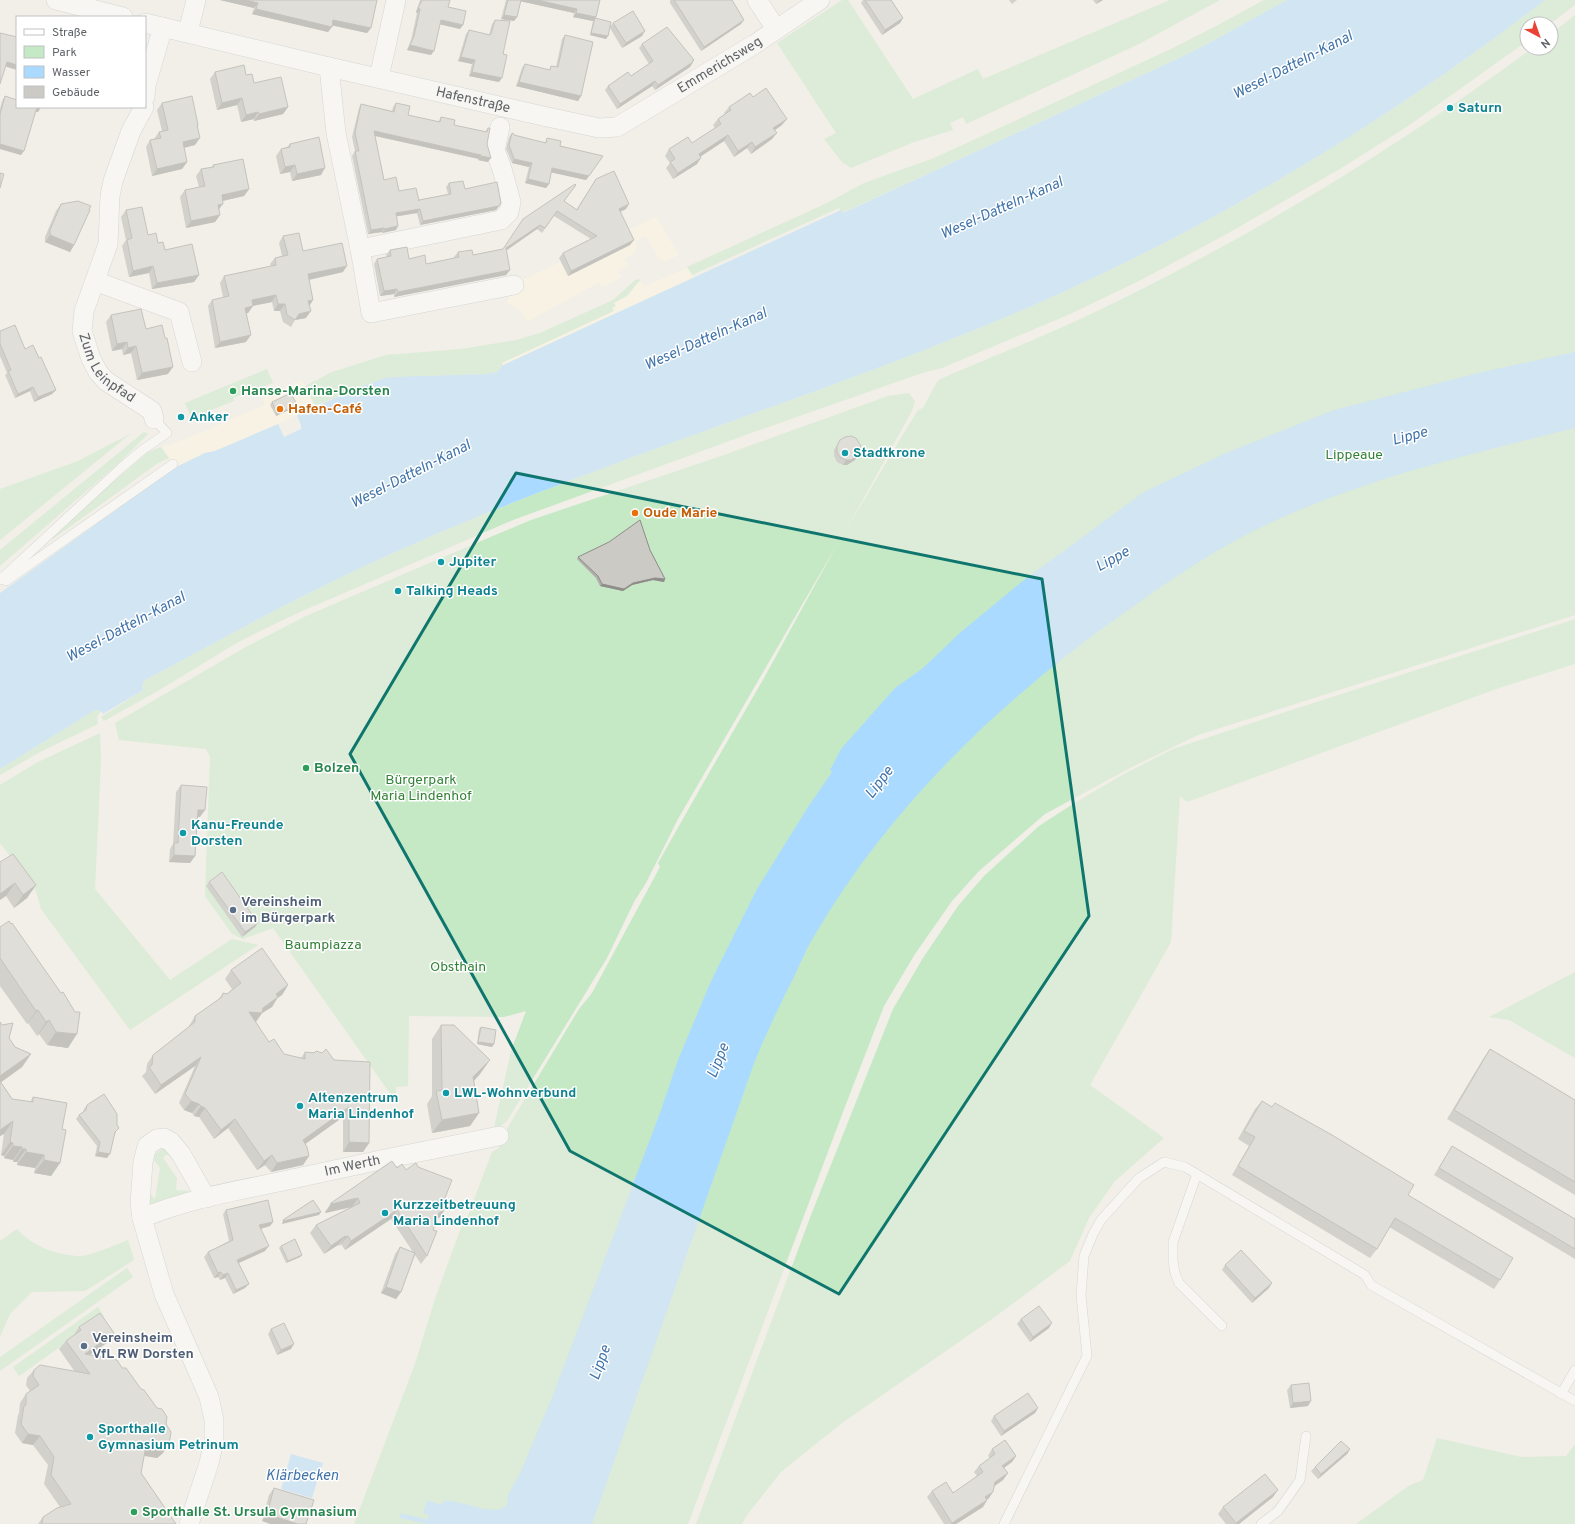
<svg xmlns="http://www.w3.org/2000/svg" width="1575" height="1524" font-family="Overpass,sans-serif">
  <rect width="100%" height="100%" fill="#f1efe8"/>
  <!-- commercial -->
  <g fill="#fef7e0">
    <path d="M656,217L679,255L665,261L659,259L646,236L635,242L637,246L635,251L632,255L624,258L628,266L619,271L622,277L602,287L598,283L527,322L520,311L506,302L522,280Z"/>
    <path d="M688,268L694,278L503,365L497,372L499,352L613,302L640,281L645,286Z"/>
    <path d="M300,380L306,385L305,386L315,406L297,415L252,436L215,451L205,453L176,467L161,447L183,440L264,405L263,398Z"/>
  </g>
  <!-- green -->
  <g fill="#c5e8c5">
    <path d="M842,0H848L913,99L978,69L983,79L1170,0H1220L1139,44L966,124L963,117L950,123L953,130L914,142L851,168L842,162L824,139L836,133L777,43Z"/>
    <path d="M1264,0H1287L1209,43L1175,60L842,213L839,208L692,275L687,267L827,203L864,183L934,158L1169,50L1220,24Z"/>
    <path d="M1545,0H1575V5L1550,24H1527V41L1408,126L1338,170L1223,236L1141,280L1068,315L942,368L922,373L754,432L513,520L300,612L262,630L235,644L156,692L104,721L101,717L143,690L142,685L145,680C187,658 228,635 270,613C353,569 440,531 527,497C695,431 868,377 1034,305C1214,226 1390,120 1545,0Z"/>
    <path d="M1575,15V615L1198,735L1132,767L1045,814L979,871L952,901L915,954L884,1006L846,1104L688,1524H354L415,1364L435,1299L462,1225L464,1226L492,1152L499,1148V1136L505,1132L579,1009L592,993L660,867L658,863L701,787L764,678L839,541L678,819L646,883L634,902L607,958L507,1121L498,1128H494L511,1051L526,1011L504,1017L409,1016L408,1086L396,1087V1102L273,928L243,939L232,934L205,896L210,757L206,749L119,740L115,723L244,648L306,616L460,550L531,520L724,455L888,396L909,393L915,401L912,411L845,532L905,431L918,410L923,408L937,382L940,379C1001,353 1063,329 1122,299C1266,228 1403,143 1533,48H1551V34Z"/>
    <path d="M641,279L627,296L614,303L616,306L612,308L614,311L502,363L503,365L497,372L488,374L386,378L360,387L315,406L305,386L332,372L386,355L461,349L516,340L540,333L613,300L635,280Z"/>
    <path d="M267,369L273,383L233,398L234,401L191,418L185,403Z"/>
    <path d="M144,432L148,434L121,461L0,566V550Z"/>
    <path d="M130,434L0,540V489L78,461Z"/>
    <path d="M161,447L169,458L158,463L53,539L51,536L148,452Z"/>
    <path d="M1575,619V664L1499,688L1187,802L1180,796L1171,942L1090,1085L1164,1138L1115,1181L1089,1218L1070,1261L992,1319L842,1423L781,1472L747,1515L742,1524H696L811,1215L893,1009L923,958L958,906L984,876L1039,826L1076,802L1124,774L1173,749L1261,720Z"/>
    <path d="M95,710L101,711L97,717L98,724L42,751L0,775V769Z"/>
    <path d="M100,733L101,759L95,889L170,980L232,939L258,945L130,1030L41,909L36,891L0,843V785L36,763Z"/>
    <path d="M1575,972V1058L1509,1020L1489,1017Z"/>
    <path d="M170,1148L174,1154L166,1155L163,1158L177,1178L176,1190L190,1191L152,1207L144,1203L146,1190L155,1199L160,1168L152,1157L161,1149Z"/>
    <path d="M17,1229C31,1246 59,1256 81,1256C90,1256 118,1244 128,1240L134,1260L85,1291L32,1292L10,1314L0,1337V1241Z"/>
    <path d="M127,1268L133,1277L0,1371V1357Z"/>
    <path d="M98,1307L104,1316L19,1376L13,1367Z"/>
    <path d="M1437,1438L1521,1457L1566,1456L1575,1444V1524H1356L1410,1485L1423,1480Z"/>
  </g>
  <!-- water -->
  <g fill="#aadaff">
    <path d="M1287,0H1545C1388,121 1216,225 1034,305C868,377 695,431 527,497C440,531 353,569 270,613C228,635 187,658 145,680L142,685L143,690L103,714L101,711L95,710L0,769V593L176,467L205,453L215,451L278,424L284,437L301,429V425L297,415L360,387L386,378L395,377L488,374L497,372L503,365L841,210L843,213L1175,60L1209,43Z"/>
    <path d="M1575,352V428C1471,454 1365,478 1268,524C1216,548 1170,580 1124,613C1002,699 892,804 816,933C807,947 801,962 794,977C779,1006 765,1036 753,1066L592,1524H426L429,1515L423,1513L427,1500L441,1505L444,1501C458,1498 495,1519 507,1505L508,1495L521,1471L553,1395L660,1113L678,1060L711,981L757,889L808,807L832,772L830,770L841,749L895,688L923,668L962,631L1024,580L1144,492L1226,453L1334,410L1478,373Z"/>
    <path d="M291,1454L323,1463L312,1498L281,1489Z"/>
  </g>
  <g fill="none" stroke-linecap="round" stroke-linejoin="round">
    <!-- stream -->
    <path stroke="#aadaff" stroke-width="4.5" d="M402,1516L432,1523"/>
    <defs>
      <g id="service">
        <path d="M0,580L121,468L141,451L167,433L154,419"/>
        <path d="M6,581L173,464"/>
        <path d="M1197,1174L1173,1242V1261L1175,1273L1179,1283L1222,1326"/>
        <path d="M1561,1394L1575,1370"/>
        <path d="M1004,1524L1087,1356L1081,1295L1084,1256L1093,1234L1101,1220L1139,1178L1164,1162L1185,1167L1365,1275L1371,1285L1575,1401"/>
        <path d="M1261,1524L1278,1511L1300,1480L1306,1436"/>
      </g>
      <g id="minor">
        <path d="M56,0L123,17"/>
        <path d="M757,0L776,29"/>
        <path id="s1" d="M145,23L329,67L543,116L599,128L617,127L755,44L820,0"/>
        <path d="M188,32L196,0"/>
        <path d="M329,67L336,133L360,249L371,313L514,285"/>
        <path d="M379,78L396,0"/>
        <path d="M145,97L146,85L163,27"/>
        <path id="s2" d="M144,107L131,131L113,181L110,196L108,244L84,311L82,331L91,359L98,372L106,381L152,411L154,419"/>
        <path d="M360,249L501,220L509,212L511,202L502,169L495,150L500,127"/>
        <path d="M95,281L179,312L192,362"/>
        <path id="s3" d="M142,1218C187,1199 236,1191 283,1181C355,1165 427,1150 499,1136"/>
        <path d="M189,1524L209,1463L214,1441V1420L209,1397L164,1294L142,1218L140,1204L143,1162L147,1146L157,1139L164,1138L171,1142L181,1154L206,1198"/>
      </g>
    </defs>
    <!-- service casing -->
    <use href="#service" stroke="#b5b8bc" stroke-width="10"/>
    <!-- minor casing -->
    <use href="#minor" stroke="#b5b8bc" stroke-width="20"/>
    <!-- service -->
    <use href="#service" stroke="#fff" stroke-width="9"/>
    <!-- minor -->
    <use href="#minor" stroke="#fff" stroke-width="19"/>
  </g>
  <!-- wall -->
  <g fill="#afaea9">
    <path d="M220,0H377L371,28L367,33L332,25L328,32L291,23L252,14L254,8Z"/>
    <path d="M420,0H450L448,7L460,29L440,24L431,55L407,50L411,40L417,13L416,12Z"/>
    <path d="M506,0H600L595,18L610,27L613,23L642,36L622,48L610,28L608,36L606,39L590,35L593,21L573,17L574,13L521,1L517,17L514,21L501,19Z"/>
    <path d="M670,0H732L741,24L701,51L670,3Z"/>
    <path d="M863,0H891L903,18L900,23L882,35L861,3Z"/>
    <path d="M1009,0H1017L1012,4Z"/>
    <path d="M1093,0H1103L1096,4Z"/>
    <path d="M495,20L503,54L499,82L469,76L472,64L458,61L466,34L469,30L489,35L492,24Z"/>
    <path d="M565,35L581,96L578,101L516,86L522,68L525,64L549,70L551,66L556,67L562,39Z"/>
    <path d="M642,44L694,60L690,67L655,90L652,86L617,109L605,90L608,86L631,76L649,64L639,48Z"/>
    <path d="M215,72L246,75L254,83L288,107L283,114L254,121V119L241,122L237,105L217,110L210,79Z"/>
    <path d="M5,96L41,107L38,112L36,111L21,155L0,149V109L2,101Z"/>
    <path d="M753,97L782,125L775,130L772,139L751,154L747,148L734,157L724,141L700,157L697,164L673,179L666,168L670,163L665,156L669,149L692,143L715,128L713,125L718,119L725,114L724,113L729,107Z"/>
    <path d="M162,103L198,125L197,127L195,145L184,148L187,162L182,169L152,176L146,147L150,140L154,139L159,132L162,131L157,110Z"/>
    <path d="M396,103L408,115L438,122L441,117L454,125L485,132L488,128L487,144L488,162L478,160L479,159L375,136L384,180L399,191L419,200L448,194L446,187L449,183L501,203L496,210L420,225L417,213L397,216L396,230L382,233V232L368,234L352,156L355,151L352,137L359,108L361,104L392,111L393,107Z"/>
    <path d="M512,133L514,135L545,143L547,138L560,146L603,156L586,180L551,172L549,184L546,188L525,183L529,167L512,163L506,149L509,137Z"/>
    <path d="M290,144L321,175L292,181L290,172L280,174L276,156L281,149L287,147Z"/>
    <path d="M213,165L249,189L244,196L223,201L219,210L220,215L215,222L186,228L180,197L185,190L199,187L196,176L201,169L212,167Z"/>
    <path d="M596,179L626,209L620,212L630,245L568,276L559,258L563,253L591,239L554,216L542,233L537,229L506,251L510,270L506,275L394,297V294L380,296L374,264L377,259L387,257L386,255L390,250L409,259L426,264L455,258L454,257L458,252L473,255L503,249L564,201L576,210Z"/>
    <path d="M61,204L74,245L70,252L45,242V237L56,211Z"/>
    <path d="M126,210L148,235L165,250L199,275L194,282L152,289L149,273L129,277L122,246L126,240L121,217Z"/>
    <path d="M283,236L303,251L343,272L309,280L313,300L310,305L306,318L295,320L291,327L283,322L280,311H274L272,302L253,306L248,313H246V342L215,348L208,306L212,300L223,297L220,283L224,276L271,266L270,264L275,258L282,256L279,243Z"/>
    <path d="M111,315L146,329L168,374L137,380L131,353L123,355L122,349L112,351L106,322Z"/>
    <path d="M0,331L39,358L56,390L52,394L34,402L30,391L15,398L5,375L7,373L0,356Z"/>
    <path d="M272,402L295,407L276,416L270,405Z"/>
    <path d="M840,440L855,460L847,465H843L837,462L834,456V450Z"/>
    <path d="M650,550L665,579L664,582L653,580L632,585L623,591L600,586L596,578L577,559L578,557Z"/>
    <path d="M181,785L200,817H197L195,856L190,863L169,862L170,849L173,844L176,792Z"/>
    <path d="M13,854L36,885L27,898L14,908L6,896Z"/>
    <path d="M209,882L255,927L242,937L206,886Z"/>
    <path d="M0,927L68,1048L47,1045L39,1034L37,1036L28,1023L27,1024L0,986Z"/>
    <path d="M231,970L288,985L282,995L278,997L272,1007L262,1013L255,1022L269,1042L284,1054L301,1058L305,1052L322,1053L369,1143L363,1152H343V1117L305,1144L309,1156L303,1165L271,1172L265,1165L257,1170L228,1128L214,1139L199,1117L194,1116L192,1113L184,1110L179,1103L195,1066L155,1094L142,1076L146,1072L147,1064L153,1055L189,1027V1026L195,1016L218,1000L223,993L227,994L232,989L225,979Z"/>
    <path d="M0,1022L9,1038L15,1047L31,1054L22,1067L1,1082L12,1099L30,1102L33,1097L62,1129L60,1163L51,1176L34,1173L35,1168L17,1165V1162H13V1160L4,1158V1156L1,1155L4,1134L0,1136Z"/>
    <path d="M441,1025L480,1074L474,1081L479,1113L470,1126L432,1133L427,1104L432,1096V1039Z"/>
    <path d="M481,1027L494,1044L492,1047L477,1044L479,1029Z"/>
    <path d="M1490,1049L1575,1100V1195L1447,1119L1483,1059Z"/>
    <path d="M1262,1101L1408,1195L1500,1280L1494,1289L1389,1227L1377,1249L1370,1258L1232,1175L1249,1146L1238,1139L1255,1109Z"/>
    <path d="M87,1105L116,1132L115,1134L107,1158L95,1156L97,1146L76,1119L79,1115L83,1112L84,1109Z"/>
    <path d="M1452,1146L1575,1219V1259L1434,1175Z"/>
    <path d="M397,1168L406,1170L443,1203L440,1217L437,1219L433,1230L427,1256L421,1264L415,1255L401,1292L396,1299L381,1293L395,1254L400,1247L413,1252L391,1219L345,1250L341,1244L339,1246L338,1245L324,1254L310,1233L316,1225L352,1207L325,1213V1212L331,1203Z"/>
    <path d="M226,1210L273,1222L270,1226L261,1229L265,1251L239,1263L245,1288L233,1294L225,1278L220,1280L218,1277L214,1278L204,1257L208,1252L229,1241L223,1214Z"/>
    <path d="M281,1246L302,1255L300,1257L286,1263L279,1248Z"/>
    <path d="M1225,1265L1269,1288L1252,1303L1222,1270Z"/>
    <path d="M1021,1319L1049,1328L1030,1342L1017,1324Z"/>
    <path d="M79,1327L114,1333L108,1342L90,1355L122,1368L166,1424L169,1445L162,1454L157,1458L144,1456L141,1473L176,1524H38L43,1517L60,1507L44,1484L48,1465L33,1445L22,1443L15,1433L18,1415L19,1413L20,1403L26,1394L30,1391L26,1385L27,1378L34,1370L75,1372L59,1349L66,1341L74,1335Z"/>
    <path d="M271,1329L291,1349L277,1355L268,1334Z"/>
    <path d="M1291,1385L1308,1406L1290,1408L1287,1390Z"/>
    <path d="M1038,1408L1035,1413L1001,1436L991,1421L994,1416Z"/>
    <path d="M992,1449L1016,1456L1012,1462L1004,1468L1008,1473L1003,1480L995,1486L989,1498L987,1500L983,1507L956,1524H944L927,1497L932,1491L953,1493L977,1476L974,1472L979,1466L990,1458L988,1456Z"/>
    <path d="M1350,1449L1347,1454L1318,1479L1311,1471L1315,1467Z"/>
    <path d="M274,1488L314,1500L262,1521L269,1495Z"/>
    <path d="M1273,1497L1239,1524H1226L1218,1514L1223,1507Z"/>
  </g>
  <!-- shaded-wall -->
  <g fill="#8f8d8a">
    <path d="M220,0H246L258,3L254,8Z"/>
    <path d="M520,0H537L577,9L574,13L519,1Z"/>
    <path d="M1099,0H1103L1096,4Z"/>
    <path d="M418,8L420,9L417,13L416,12Z"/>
    <path d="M256,9L332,27L328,32L252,14Z"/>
    <path d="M576,13L596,17L593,21L573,17Z"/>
    <path d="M504,15L517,17L514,21L501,19Z"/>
    <path d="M903,18L900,23L882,35L885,30Z"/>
    <path d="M333,20L371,28L367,33L330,25Z"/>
    <path d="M441,20L463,25L460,29L438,24Z"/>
    <path d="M744,20L741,24L701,51L704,47Z"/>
    <path d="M645,31L642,36L622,48L626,43Z"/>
    <path d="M591,33L608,36L606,39L590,35Z"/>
    <path d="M410,45L434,51L431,55L407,50Z"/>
    <path d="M461,57L475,60L472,64L458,61Z"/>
    <path d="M694,60L691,64L693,62L690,67L655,90L658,85Z"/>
    <path d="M7,62L17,65V70L4,66Z"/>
    <path d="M472,72L502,78L499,82L469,76Z"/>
    <path d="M655,81L652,86L617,109L620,104Z"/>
    <path d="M519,82L581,96L578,101L516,86Z"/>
    <path d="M242,98L237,105L217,110L222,103Z"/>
    <path d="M37,107H41L38,112L34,111Z"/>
    <path d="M288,107L283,114L254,121L259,114Z"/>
    <path d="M258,112L254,119L241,122L246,115Z"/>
    <path d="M787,119L782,125L769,134L773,128Z"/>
    <path d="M374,131L481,155L479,159L371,135Z"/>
    <path d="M777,133L772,139L751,154L755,147Z"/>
    <path d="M728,135L724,141L695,160L699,154Z"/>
    <path d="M200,138L195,145L178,149L183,142Z"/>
    <path d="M752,142L747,148L734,157L738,151Z"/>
    <path d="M0,144L24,151L21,155L0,149Z"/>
    <path d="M481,156L491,158L488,162L478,160Z"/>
    <path d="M701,158L697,164L673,179L678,173Z"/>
    <path d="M514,159L532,163L529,167L512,163Z"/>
    <path d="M187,162L182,169L152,176L157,169Z"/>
    <path d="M295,165L290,172L280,174L285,167Z"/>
    <path d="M325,168L321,175L292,181L297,174Z"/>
    <path d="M552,168L589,176L586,180L549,172Z"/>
    <path d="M528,179L549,184L546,188L525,183Z"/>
    <path d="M249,189L244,196L217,202L222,195Z"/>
    <path d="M501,203L496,210L420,225L423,221Z"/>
    <path d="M223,204L218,210V205Z"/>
    <path d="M629,204L626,209L615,214L619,209Z"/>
    <path d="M420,209L417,213L393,217L396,213Z"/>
    <path d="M220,215L215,222L186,228L191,221Z"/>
    <path d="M540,225L537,229L502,253L506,248Z"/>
    <path d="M398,226L396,230L382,233L385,229Z"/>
    <path d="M384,228L382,232L368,234L371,230Z"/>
    <path d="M50,235L74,245L70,252L45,242Z"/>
    <path d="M634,240L630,245L568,276L571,271Z"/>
    <path d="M153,266L149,273L129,277L133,271Z"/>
    <path d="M347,266L343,272L303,281L308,274Z"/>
    <path d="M510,270L506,275L394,297L398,292Z"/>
    <path d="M199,275L194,282L152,289L157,283Z"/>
    <path d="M397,289L394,294L380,296L384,291Z"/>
    <path d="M276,295L272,302L247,307L252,300Z"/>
    <path d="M313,300L309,306L308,301Z"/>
    <path d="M278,304H285L280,311H274Z"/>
    <path d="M253,306L248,313L240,315L245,308Z"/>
    <path d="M311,311L306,318L295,320L299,314Z"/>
    <path d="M251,335L246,342L215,348L220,342Z"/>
    <path d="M127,342L122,349L112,351L117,344Z"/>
    <path d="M136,346L131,353L123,355L128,348Z"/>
    <path d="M173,367L168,374L137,380L142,373Z"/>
    <path d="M33,387L30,391L15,398L18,394Z"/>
    <path d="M56,390L52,394L34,402L38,397Z"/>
    <path d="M297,405L295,407L276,416L277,414Z"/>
    <path d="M858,455L855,460L847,465H843L846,460Z"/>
    <path d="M655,578L665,579L664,582L653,580L632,585L623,591L600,586L602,584Z"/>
    <path d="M198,810H205L200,817H193Z"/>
    <path d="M174,855L195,856L190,863L169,862Z"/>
    <path d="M15,883L6,896L0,900V894Z"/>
    <path d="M36,885L27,898L14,908L23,895Z"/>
    <path d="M258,923L255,927L242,937L245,932Z"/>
    <path d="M288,985L282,995L272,1002L278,997L272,1007L262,1013L256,1022L243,1021L249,1012L263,1008L276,994Z"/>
    <path d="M38,1010L28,1023L27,1024L36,1011Z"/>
    <path d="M49,1020L39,1034L37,1036L46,1022Z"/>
    <path d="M56,1032L77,1034L68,1048L47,1045Z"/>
    <path d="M478,1042L494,1044L492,1047L477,1044Z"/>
    <path d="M31,1054L22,1067L0,1083V1076Z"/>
    <path d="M201,1057L195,1066L155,1094L161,1085Z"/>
    <path d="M490,1060L480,1074L464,1091L473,1077Z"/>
    <path d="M191,1101L199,1104L192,1113L184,1110Z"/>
    <path d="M201,1106L205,1108L199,1117L194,1116Z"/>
    <path d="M349,1107L343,1117L297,1150L303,1140Z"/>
    <path d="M479,1113L470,1126L432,1133L442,1120Z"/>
    <path d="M235,1119L228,1128L214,1139L221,1130Z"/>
    <path d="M13,1121L4,1134L0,1136V1130Z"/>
    <path d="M10,1142L13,1143L4,1156L1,1155Z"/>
    <path d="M349,1142L369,1143L363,1152H343Z"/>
    <path d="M13,1146L22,1147L13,1160L4,1158Z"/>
    <path d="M22,1149H26L17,1162H13Z"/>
    <path d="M26,1152L44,1155L35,1168L17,1165Z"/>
    <path d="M98,1152L110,1154L107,1158L95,1156Z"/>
    <path d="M272,1155L265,1165L257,1170L264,1161Z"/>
    <path d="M309,1156L303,1165L271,1172L277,1163Z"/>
    <path d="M44,1160L60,1163L51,1176L34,1173Z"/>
    <path d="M358,1198L352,1207L325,1213L331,1204Z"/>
    <path d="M446,1208L440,1217L433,1222L439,1213Z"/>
    <path d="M397,1210L391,1219L345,1250L351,1241Z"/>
    <path d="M321,1212L319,1215L282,1224L283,1221Z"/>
    <path d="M273,1222L270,1226L256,1230L259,1225Z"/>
    <path d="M345,1236L338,1245L324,1254L331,1246Z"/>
    <path d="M348,1236L341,1244L339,1246L345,1237Z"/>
    <path d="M269,1246L265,1251L234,1265L237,1260Z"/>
    <path d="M302,1255L300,1257L286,1263L288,1261Z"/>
    <path d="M221,1272L218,1277L214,1278L218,1273Z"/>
    <path d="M228,1273L225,1278L220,1280L223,1275Z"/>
    <path d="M1272,1283L1269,1288L1252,1303L1255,1298Z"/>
    <path d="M249,1284L245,1288L233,1294L236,1290Z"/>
    <path d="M386,1287L401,1292L396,1299L381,1293Z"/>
    <path d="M1052,1323L1049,1328L1030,1342L1033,1337Z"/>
    <path d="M114,1333L108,1342L80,1362L85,1354Z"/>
    <path d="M294,1344L291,1349L277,1355L281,1350Z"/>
    <path d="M1311,1401L1308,1406L1290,1408L1293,1403Z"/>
    <path d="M1038,1408L1035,1413L1001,1436L1004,1431Z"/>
    <path d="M28,1434L40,1436L33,1445L22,1443Z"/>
    <path d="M169,1445L162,1454L157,1458L140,1455L146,1446Z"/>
    <path d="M1350,1449L1347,1454L1318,1479L1321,1474Z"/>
    <path d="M1016,1456L1012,1462L998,1472L1002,1466Z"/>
    <path d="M1008,1473L1003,1480L991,1488L995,1482Z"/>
    <path d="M1278,1490L1273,1497L1239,1524H1236Z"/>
    <path d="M993,1492L989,1498L981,1503L985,1497Z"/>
    <path d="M987,1500L983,1507L956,1524H951Z"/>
    <path d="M267,1514L298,1524H270L262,1521Z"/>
  </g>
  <!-- building -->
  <g fill="#cccac5" stroke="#8f8d8a">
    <path d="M246,0H377L371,28L333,20L332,27L256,9L258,3Z"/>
    <path d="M422,0H450L448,7L466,11L463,25L441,20L434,51L410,45L414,36L420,9L418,8Z"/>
    <path d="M508,0H521L517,17L504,15Z"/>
    <path d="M537,0H600L596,17L576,13L577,9Z"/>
    <path d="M674,0H732L744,20L704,47Z"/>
    <path d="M865,0H891L903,18L885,30Z"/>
    <path d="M633,11L645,31L626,43L613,23Z"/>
    <path d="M595,18L611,22L608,36L591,33Z"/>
    <path d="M495,20L510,21L503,54L507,55L502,78L472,72L475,60L461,57L469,30L490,35L491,34Z"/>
    <path d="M667,27L694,60L692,61L693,62L658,85L655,81L620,104L608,86L628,72L631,76L653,61L642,44Z"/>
    <path d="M0,33L17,37V65L7,62L0,84Z"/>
    <path d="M565,35L593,42L581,96L519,82L525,64L550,70L551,66L558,67Z"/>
    <path d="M244,65L246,75L252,74L254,83L281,77L288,107L259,114L258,112L246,115L242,98L222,103L215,72Z"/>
    <path d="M766,88L787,119L773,128L777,133L755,147L752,142L738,151L728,135L699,154L701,158L678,173L670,162L675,159L669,149L688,137L692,143L721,124L718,119L731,110L729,107L750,93L753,97Z"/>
    <path d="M5,96L17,100V107H37L24,151L0,144V114Z"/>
    <path d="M192,96L198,125H197L200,138L183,142L187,162L157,169L150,140L161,138L159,132L168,130L162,103Z"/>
    <path d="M396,103L410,106L408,115L440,122L441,117L455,120L454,125L487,132L488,128H490L487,144L491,158L481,156V155L374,131L384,180L396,177L399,191L416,188L419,201V200L451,194L449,183L463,181L465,189L497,182L501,203L499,206L423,221L420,209L396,213L398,226L385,229L384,228L371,230L355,151H359L355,133L361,104L394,112Z"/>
    <path d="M512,133L514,134V135L546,143L547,138L561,141L560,146L603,156L589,176L552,168L549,184L528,179L532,163L514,159L509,145Z"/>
    <path d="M319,137L325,168L297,174L295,165L285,167L281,149L290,147V144Z"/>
    <path d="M243,159L249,189L222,195L223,204L218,205L220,215L191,221L185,190L205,186L201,169L214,167L213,165Z"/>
    <path d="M614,171L629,204L619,209L634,240L571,271L563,253L597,236L557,211L545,228L540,225L506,248L510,270L398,292L397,289L384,291L377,259L391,256L390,250L407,247L409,259L425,255L426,264L459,257L458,252L472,250L473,255L503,249L523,219L575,184L576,185L564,201L577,210L596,179Z"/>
    <path d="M0,173L4,174L0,188Z"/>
    <path d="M78,201L91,206L89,210H90L74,245L50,235V230L61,204Z"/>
    <path d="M142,207L148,235L156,233L158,243L163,242L165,250L192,244L199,275L157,283L153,266L133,271L127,240L132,238L126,210Z"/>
    <path d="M299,233L303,251L342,243L347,266L308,274L313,300L308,301L311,311L299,314L295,320L287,315L285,304H278L276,295L252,300L253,306L245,308L251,335L220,342L212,300L229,296L224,276L276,265L275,258L288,255L283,236Z"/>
    <path d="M141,309L146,329L162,325L165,338H167L173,367L142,373L136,346L128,348L127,342L117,344L111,315Z"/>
    <path d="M15,325L25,349L33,345L39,358L41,357L56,390L38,397L33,387L18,394L8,371L11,370L0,344V331Z"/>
    <path d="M291,393L297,405L277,414L272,402Z"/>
    <path d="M851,436L856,438L861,446L858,455L851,460H846L840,457L837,452V446L840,440L845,437Z"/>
    <path d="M640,520L650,550L665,579L655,578L633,583L624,589L602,584L598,576L578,557L609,542Z"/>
    <path d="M181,785L207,787L205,810H198L195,856L174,855V843H178Z"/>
    <path d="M13,854L36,885L23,895L15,883L0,894V862Z"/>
    <path d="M222,872L258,923L245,932L209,882Z"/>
    <path d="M9,921L11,924L12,923L61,993L63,992L75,1012H80L77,1034L56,1032L49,1020L46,1022L38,1010L36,1011L0,958V927Z"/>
    <path d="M262,948L288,985L276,994L278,997L263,1008L262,1013L249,1012L269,1042L274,1039L284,1054L305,1059V1052L314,1053L316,1051L322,1053L326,1049L334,1060L370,1062L369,1143L349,1142V1107L303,1140L307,1147L309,1156L277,1163L272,1155L264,1161L235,1119L221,1130L205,1108L201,1106L199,1104L191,1101L185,1094L201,1057L161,1085L149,1067L152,1065L153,1055L195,1022V1016L222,997L223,993L227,994L241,983L231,970Z"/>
    <path d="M0,1022L2,1025L13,1023L9,1038L15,1047L31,1054L0,1076Z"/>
    <path d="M441,1025H454L490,1060L473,1077L479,1113L442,1120L436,1091L442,1090Z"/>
    <path d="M481,1027L496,1030L494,1044L478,1042Z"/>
    <path d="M1490,1049L1575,1100V1182L1454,1110Z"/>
    <path d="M0,1081L12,1099L33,1102V1097L67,1103L62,1129L66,1130L60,1163L44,1160V1155L26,1152V1149H22V1147L13,1146V1143L10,1142L13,1121L0,1130Z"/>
    <path d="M104,1094L117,1114V1125L119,1128L115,1132L110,1154L98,1152L100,1142L79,1115L86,1110L87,1105Z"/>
    <path d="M1262,1101L1272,1107L1275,1103L1332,1135L1414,1185L1408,1195L1513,1258L1500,1280L1395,1218L1377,1249L1238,1166L1255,1137L1244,1131Z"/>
    <path d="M1452,1146L1575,1219V1249L1439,1168Z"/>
    <path d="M392,1161L397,1168L402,1164L406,1170L416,1163L418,1167L452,1180L443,1203L446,1208L439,1213L433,1230L437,1231L427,1256L397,1210L351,1241L348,1236L345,1237V1236L331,1246L316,1225L360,1203L358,1198L331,1204V1203Z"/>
    <path d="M268,1200L273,1222L259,1225L269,1246L237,1260L249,1284L236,1290L228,1273L223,1275L221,1272L218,1273L208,1252L233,1240L226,1210Z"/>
    <path d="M313,1200L321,1212L283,1221V1220Z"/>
    <path d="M295,1239L302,1255L288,1261L281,1246Z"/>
    <path d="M400,1247L415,1253L401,1292L386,1287Z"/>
    <path d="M1241,1250L1272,1283L1255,1298L1225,1265Z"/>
    <path d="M1039,1306L1052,1323L1033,1337L1021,1319Z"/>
    <path d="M100,1313L114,1333L85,1354L117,1360L122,1368H126L141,1389L144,1390L157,1408L162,1409L167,1417L166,1424L171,1432L169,1445L163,1449L146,1446L141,1473L176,1524H42L43,1517L57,1508L71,1504L51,1475L54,1457L40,1436L28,1434L21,1424L24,1406L26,1405V1394L39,1385L33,1376L34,1370L40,1365L90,1374L66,1341L81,1330L79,1327Z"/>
    <path d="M284,1323L294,1344L281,1350L271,1329Z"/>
    <path d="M1309,1383L1311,1401L1293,1403L1291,1385Z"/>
    <path d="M1028,1393L1038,1408L1004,1431L994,1416Z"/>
    <path d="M1005,1440L1016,1456L1002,1466L1008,1473L995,1482L993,1492L985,1497L987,1500L952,1523L932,1491L946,1482L953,1493L983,1472L979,1466L995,1454L992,1449Z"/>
    <path d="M1341,1441L1350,1449L1321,1474L1315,1467Z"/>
    <path d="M1265,1474L1278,1490L1236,1523L1223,1507Z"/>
    <path d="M274,1488L314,1500L306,1524H298L267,1514Z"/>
  </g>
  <!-- marked area -->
  <path d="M0 0H1575V1524H0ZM516,473L1042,579L1089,916L839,1294L570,1151L350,754Z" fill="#f1efe8" fill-opacity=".55" fill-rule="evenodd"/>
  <path fill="none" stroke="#0f766e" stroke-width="3" stroke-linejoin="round" d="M516,473L1042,579L1089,916L839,1294L570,1151L350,754Z"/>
  <!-- markers -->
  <g fill="#0f9aa8" stroke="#fff" stroke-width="1.5">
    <circle cx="1450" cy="108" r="4"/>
    <circle cx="181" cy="417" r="4"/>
    <circle cx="845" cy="453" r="4"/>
    <circle cx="441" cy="562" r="4"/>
    <circle cx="398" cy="591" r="4"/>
    <circle cx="183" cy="833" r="4"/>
    <circle cx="446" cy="1093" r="4"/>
    <circle cx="300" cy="1106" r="4"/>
    <circle cx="385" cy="1213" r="4"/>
    <circle cx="90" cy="1437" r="4"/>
  </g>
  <g fill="#2e9e5b" stroke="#fff" stroke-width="1.5">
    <circle cx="233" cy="391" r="4"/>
    <circle cx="306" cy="768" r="4"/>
    <circle cx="134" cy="1512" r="4"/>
  </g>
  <g fill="#e8710a" stroke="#fff" stroke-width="1.5">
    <circle cx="280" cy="409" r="4"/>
    <circle cx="635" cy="513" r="4"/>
  </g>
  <g fill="#5c6f8a" stroke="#fff" stroke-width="1.5">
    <circle cx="233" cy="910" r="4"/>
    <circle cx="84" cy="1346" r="4"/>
  </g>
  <g text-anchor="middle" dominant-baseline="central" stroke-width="3" stroke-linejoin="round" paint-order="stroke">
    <!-- street labels -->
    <g font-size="14" fill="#5f6368" stroke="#fff">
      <text stroke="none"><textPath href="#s1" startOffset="604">Emmerichsweg</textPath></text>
      <text stroke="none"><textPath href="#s1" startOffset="337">Hafenstraße</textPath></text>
      <text stroke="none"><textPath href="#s2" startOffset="281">Zum Leinpfad</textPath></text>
      <text stroke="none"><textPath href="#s3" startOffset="217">Im Werth</textPath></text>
    </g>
    <!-- culture labels -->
    <g font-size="14" font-weight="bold" fill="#0d838f" stroke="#fff" text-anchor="start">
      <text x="1458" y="108">Saturn</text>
      <text x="189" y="417">Anker</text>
      <text x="853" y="453">Stadtkrone</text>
      <text x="449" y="562">Jupiter</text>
      <text x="406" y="591">Talking Heads</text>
      <text x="191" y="825">Kanu-Freunde<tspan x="191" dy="16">Dorsten</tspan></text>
      <text x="454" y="1093">LWL-Wohnverbund</text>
      <text x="308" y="1098">Altenzentrum<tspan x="308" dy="16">Maria Lindenhof</tspan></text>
      <text x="393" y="1205">Kurzzeitbetreuung<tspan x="393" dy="16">Maria Lindenhof</tspan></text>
      <text x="98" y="1429">Sporthalle<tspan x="98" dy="16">Gymnasium Petrinum</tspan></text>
    </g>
    <!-- leisure labels -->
    <g font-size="14" font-weight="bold" fill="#27864d" stroke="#fff" text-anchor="start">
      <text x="241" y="391">Hanse-Marina-Dorsten</text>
      <text x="314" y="768">Bolzen</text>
      <text x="142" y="1512">Sporthalle St. Ursula Gymnasium</text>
    </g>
    <!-- food labels -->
    <g font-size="14" font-weight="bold" fill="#c56008" stroke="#fff" text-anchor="start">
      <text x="288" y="409">Hafen-Café</text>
      <text x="643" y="513">Oude Marie</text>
    </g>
    <!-- park labels -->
    <g font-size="14" fill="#348238" stroke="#fff">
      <text x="1354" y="455">Lippeaue</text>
      <text x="421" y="780">Bürgerpark<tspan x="421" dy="16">Maria Lindenhof</tspan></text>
      <text x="323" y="945">Baumpiazza</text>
      <text x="458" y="967">Obsthain</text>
    </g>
    <!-- service labels -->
    <g font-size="14" font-weight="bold" fill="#4e5e75" stroke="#fff" text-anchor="start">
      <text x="241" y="902">Vereinsheim<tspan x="241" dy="16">im Bürgerpark</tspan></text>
      <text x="92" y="1338">Vereinsheim<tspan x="92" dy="16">VfL RW Dorsten</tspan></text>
    </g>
    <!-- water labels -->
    <g font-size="15" font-style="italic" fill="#4174aa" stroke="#fff">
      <text transform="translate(1293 66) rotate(-27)">Wesel-Datteln-Kanal</text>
      <text transform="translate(1002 209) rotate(-24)">Wesel-Datteln-Kanal</text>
      <text transform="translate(706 340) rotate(-24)">Wesel-Datteln-Kanal</text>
      <text transform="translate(1410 437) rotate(-15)">Lippe</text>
      <text transform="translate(411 475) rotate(-27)">Wesel-Datteln-Kanal</text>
      <text transform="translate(1113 560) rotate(-29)">Lippe</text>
      <text transform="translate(126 628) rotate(-28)">Wesel-Datteln-Kanal</text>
      <text transform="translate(880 783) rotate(-53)">Lippe</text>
      <text transform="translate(719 1061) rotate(-68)">Lippe</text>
      <text transform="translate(601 1363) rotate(-70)">Lippe</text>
      <text x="302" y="1476">Klärbecken</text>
    </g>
  </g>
  <!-- legend -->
  <rect x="16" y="16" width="130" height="92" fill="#ffffff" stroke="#bfc1c3"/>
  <rect x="24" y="29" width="20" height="6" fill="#ffffff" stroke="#bfc1c3"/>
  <text x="52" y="36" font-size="12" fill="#5f6368">Straße</text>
  <rect x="24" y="46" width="20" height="12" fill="#c5e8c5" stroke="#bfc1c3"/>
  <text x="52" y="56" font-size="12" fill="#5f6368">Park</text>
  <rect x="24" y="66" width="20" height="12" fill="#aadaff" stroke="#bfc1c3"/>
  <text x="52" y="76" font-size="12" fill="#5f6368">Wasser</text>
  <rect x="24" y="86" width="20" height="12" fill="#cccac5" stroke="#bfc1c3"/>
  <text x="52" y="96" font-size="12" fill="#5f6368">Gebäude</text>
  <!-- north arrow -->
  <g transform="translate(1539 36) rotate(139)"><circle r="19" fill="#ffffff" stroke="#bfc1c3"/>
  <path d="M0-3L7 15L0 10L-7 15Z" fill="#ea4335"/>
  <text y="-6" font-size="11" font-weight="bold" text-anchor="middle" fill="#5f6368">N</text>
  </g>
</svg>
